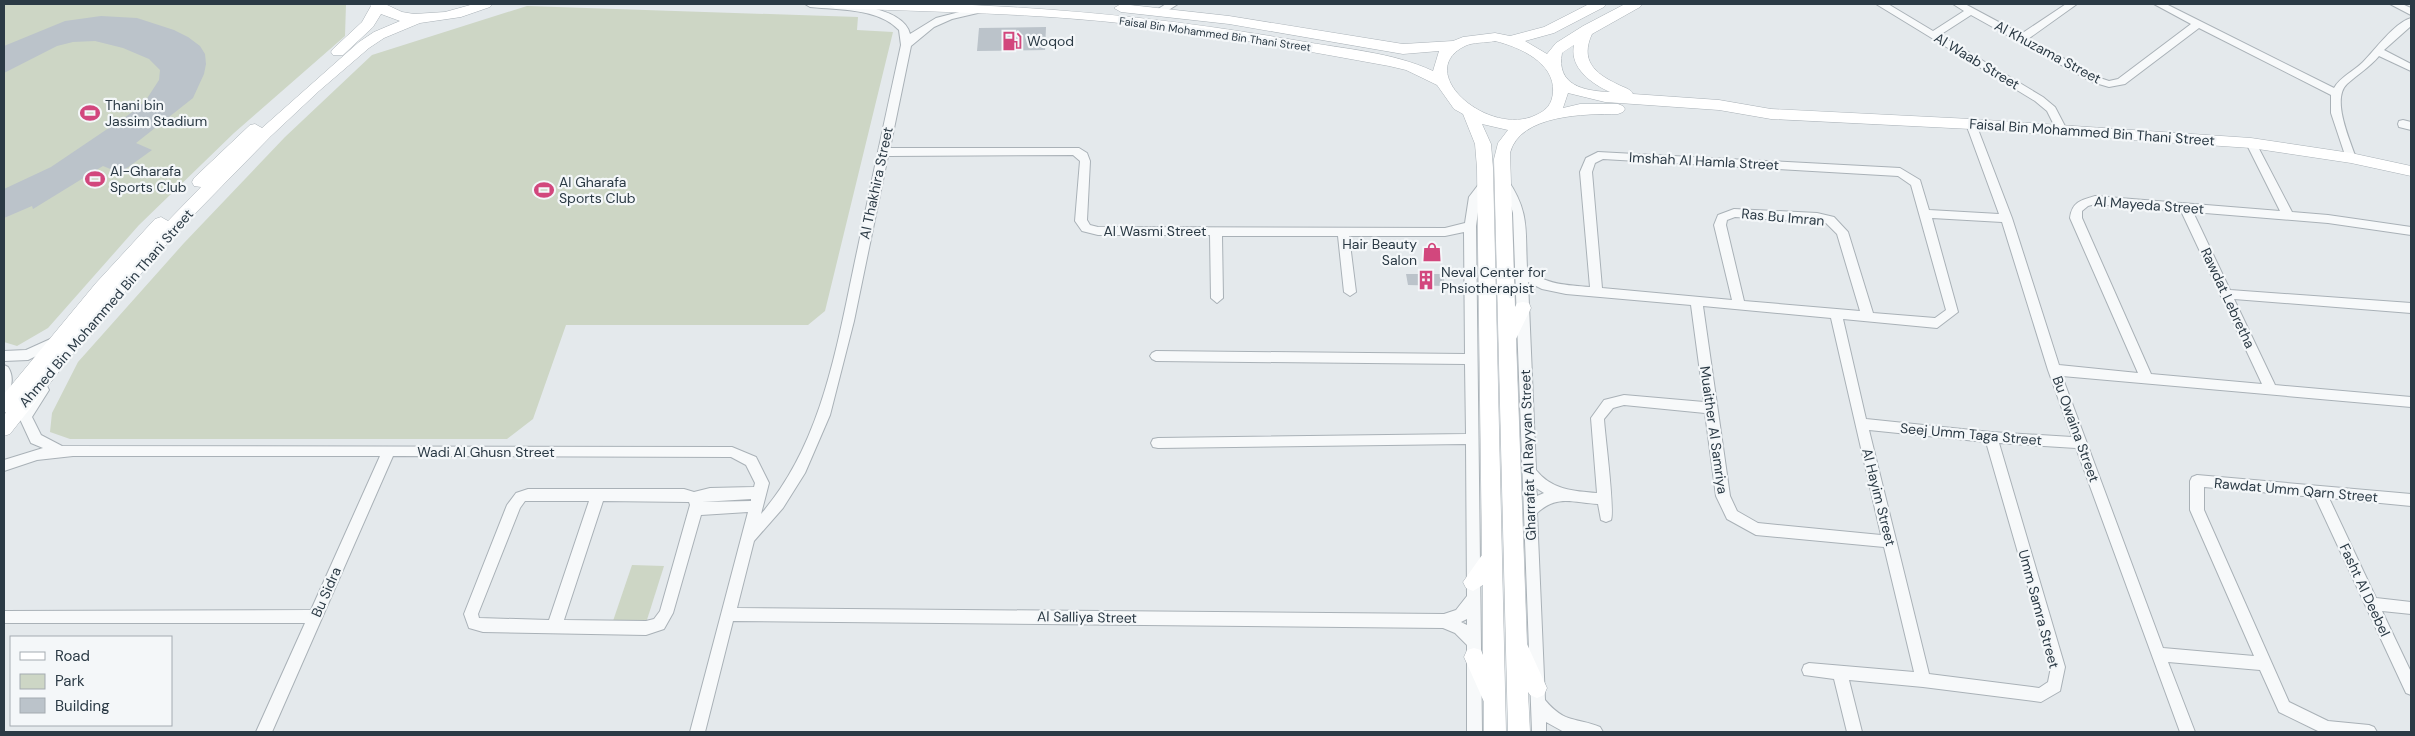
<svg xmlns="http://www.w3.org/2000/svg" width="2415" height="736" font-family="'DM Sans',sans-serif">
  <rect width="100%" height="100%" fill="#e4e9ec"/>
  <!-- green -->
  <g fill="#cdd6c5">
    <path d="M4,4H346L345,36L234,133L139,225L48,328L17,346L4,342Z"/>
    <path d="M527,6L858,17L857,30L893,32L825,311L808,325H566L533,419L507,439H70L50,432L52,413L78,362L184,243L285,137L372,55Z"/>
    <path d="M632,565L664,566L646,623L613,621Z"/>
  </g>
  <!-- building -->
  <g fill="#bbc3ca">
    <path d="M101,16L137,18L174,30L188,37L200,46L205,54L206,64L204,74L193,98L136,143L152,150L120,173L103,166L33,209L32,206L4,218V189L51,167L134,111L146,100L159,80L160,70L149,59L123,48L95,41L73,42L57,46L4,73V46L65,21Z"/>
    <path d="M1046,27L1045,50L977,51L979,28Z"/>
    <path d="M1406,274H1443L1445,286L1408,285Z"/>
  </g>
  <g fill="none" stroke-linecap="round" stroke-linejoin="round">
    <defs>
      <g id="street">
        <path d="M805,4C830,2 903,3 910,34L936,18L979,7L982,8V12L952,19L934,27L911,46L890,148H1079L1087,153L1090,161L1087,220L1090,225L1098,227L1445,228L1465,223L1469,197L1482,180H1490L1492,183L1480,198L1476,226L1482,732H1467V645L1455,633L1443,628L733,621L705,732H690L748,512L701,515L673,613L664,629L646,635L483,632L469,628L464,614L507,505L516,493L528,489H684L694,492L710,488L754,487L755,483L746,465L731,457L393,456L272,732H256L305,623H4V611L311,610L380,456H73L37,460L4,471V460L43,448L31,443L19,417L39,386H47L49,390L32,417L41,435L62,446L732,447L756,457L769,483L761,514C824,442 838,339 858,247C872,179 886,114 901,45L899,30C878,8 839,10 810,7ZM1073,155L1080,161L1075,221L1082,231L1098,235H1210L1211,298L1217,303L1223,298L1222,236H1338L1344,292L1350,296L1356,292L1349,236H1445L1464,232L1465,354L1156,351L1152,353L1150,356L1152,359L1156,361L1465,364L1466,434L1158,438L1153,439L1151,443L1153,447L1158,448L1466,444L1467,596L1456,610L1444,614L737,608L754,541L783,508L805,473L830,415L854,321L888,156ZM751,499V501L702,502ZM525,501H589L549,620L479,618L478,614L520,508ZM603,501L689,502L690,505L660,611L654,619L646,621L564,620ZM1467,619V625L1461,622Z"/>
        <path d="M1166,4H1178L1164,13H1158V9Z"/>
        <path d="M1876,4H1888L1933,31L1964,11L1953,4H1965L2021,34L2066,4H2077L2028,39L2100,78L2109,81L2118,79L2191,24L2154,4H2166L2334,88C2341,76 2353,72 2363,62C2375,50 2394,23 2411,18V26L2384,50L2411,64V71L2379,56C2370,67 2358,74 2347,84C2331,99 2350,140 2356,158L2351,162L2346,158L2331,113V95L2199,28L2125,84L2109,87L2092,82L1971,15L1940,35L2043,97L2055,107L2067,130L2062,134L2058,133L2047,111L2035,101Z"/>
        <path d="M2390,4H2402L2411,8V15Z"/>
        <path d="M1971,120L1976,124L2012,218L2059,365L2138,373L2070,218C2072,202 2081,200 2095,196L2280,211L2246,143L2251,139L2256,143L2292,212L2328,215L2411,227V235L2328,223L2193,212L2230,290L2411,303V313L2234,299L2275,385L2411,397V407L2062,376L2163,648L2254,656L2190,510V481L2192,477L2197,475L2411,494V506L2329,498L2376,598L2411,602V614L2382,611L2411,672V695L2406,693L2315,497L2204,487V510L2289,702L2328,721L2369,725L2374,727L2377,732H2320L2279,712L2260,670L2168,662L2195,732H2180L2076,448L1999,443L2065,667L2060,691L2041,702L1923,687L1849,680L1862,732H1847L1834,679L1804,675L1802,670L1804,665L1809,663L1914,672L1884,547L1756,535L1727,519L1716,496L1705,413L1624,405L1613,408L1604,419C1605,436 1615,511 1611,520L1606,522L1601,520L1598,504C1573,503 1558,494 1537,513L1545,700C1565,724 1576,717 1600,727L1603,732H1564L1546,722V732H1532L1513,213L1509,199L1497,182L1499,179H1507C1530,212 1525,230 1527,268C1544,285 1567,285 1590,287L1580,172L1586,158L1598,152L1900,168L1920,180L1929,210L1999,214L1966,124ZM1603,159L1898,176L1911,185L1946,310L1935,318L1873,313L1848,232L1834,217L1817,213L1734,209L1718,215L1714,225L1732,300L1602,288L1592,172L1595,163ZM2095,204L2181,211L2262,384L2151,374L2082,218V211L2088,206ZM1735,217L1826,223L1837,234L1860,311L1744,301L1726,225L1727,220ZM1932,218L2002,222L2048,370L2072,437L1991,432L1866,419L1843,319L1937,328L1958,312ZM1528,282L1542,289L1566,294L1691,305L1704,402L1624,395L1604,400L1591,418L1597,493C1573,491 1552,490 1536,470ZM1703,306L1831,318L1881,535L1758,523L1737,511L1730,496ZM1869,430L1986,442L2051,667L2048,682L2039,688L1929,674ZM1536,488L1544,493L1537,496Z"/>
        <path d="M2403,120L2411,122V130L2399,127L2398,124L2399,121Z"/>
        <path d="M57,336L63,341L61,344L28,360L4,361V351L26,350Z"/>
        <path d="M4,365L8,367C13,375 13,384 8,393L4,394Z"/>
      </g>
      <g id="secondary">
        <path d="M370,4H385L402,12L414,14L445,12L474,4H492L490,7L461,17L420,23L384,38L369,48L319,91L271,136L178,231L91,331L10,434L4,436V416L6,412L4,413V394L96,283L155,219L161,217L168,221L201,187L194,186L192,182L194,178L250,125L255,124L262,128L359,42L374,32L400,21L381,14L373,27L343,55H333L331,52L333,49L362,22L371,6Z"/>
        <path d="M828,4C875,1 925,3 972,5C1083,10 1191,22 1300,41C1344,49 1392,52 1433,71L1439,51L1403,54L1229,24L1121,12L1114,8L1121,4L1229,16L1403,44L1453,41L1463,37L1495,33L1510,36L1544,27L1589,4H1606L1604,7L1554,33L1525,41L1547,54L1556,43L1583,26L1625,4H1642L1640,7L1592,34C1580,60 1594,73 1617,84C1622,87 1630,88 1633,94L1719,100L1771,109L1971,119L2251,138L2351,153L2411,166V176L2351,163L2251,148L1971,129L1771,119L1719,110L1605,102L1568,93L1563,108L1580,104H1618L1623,106L1625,109L1623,112L1618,114C1586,114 1520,114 1510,153L1515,307L1517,303L1523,302L1529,303L1531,308L1516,339L1527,644L1547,688L1544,695L1537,698L1530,695L1528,692L1530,732H1508L1494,159L1498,143L1508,130L1482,124L1491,144L1493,168L1506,732H1484V702L1464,657L1467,650L1474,648L1481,650L1483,655V585L1473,591L1466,588L1463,582L1482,555L1477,168L1475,144L1463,114L1454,109L1437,85L1406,70L1389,66C1306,51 1222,35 1138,25C1038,13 936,12 835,8ZM1495,41C1520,47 1555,63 1553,92C1552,104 1547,110 1536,115C1489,138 1412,72 1465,46C1473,42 1486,43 1495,41ZM1574,45C1569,68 1592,84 1610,92C1583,91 1556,85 1562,53Z"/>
      </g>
    </defs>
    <!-- street casing -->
    <use href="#street" stroke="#a9b1b7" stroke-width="2"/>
    <!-- secondary casing -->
    <use href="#secondary" stroke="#a9b1b7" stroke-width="1"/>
    <!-- street -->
    <use href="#street" fill="#f7f9fa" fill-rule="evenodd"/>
    <!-- secondary -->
    <use href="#secondary" fill="#fff" fill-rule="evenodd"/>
  </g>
  <!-- icons -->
  <defs>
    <symbol id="fuel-bare" viewBox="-9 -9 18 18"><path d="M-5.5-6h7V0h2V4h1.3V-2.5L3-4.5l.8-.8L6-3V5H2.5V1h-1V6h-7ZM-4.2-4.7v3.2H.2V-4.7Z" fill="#d2477d" stroke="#f4f7f9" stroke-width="2.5" paint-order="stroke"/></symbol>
    <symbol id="stadium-bare" viewBox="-9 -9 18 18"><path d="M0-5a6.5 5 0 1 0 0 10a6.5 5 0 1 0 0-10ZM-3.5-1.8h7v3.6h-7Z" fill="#d2477d" stroke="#f4f7f9" stroke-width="2.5" paint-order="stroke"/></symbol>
    <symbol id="shop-bare" viewBox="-9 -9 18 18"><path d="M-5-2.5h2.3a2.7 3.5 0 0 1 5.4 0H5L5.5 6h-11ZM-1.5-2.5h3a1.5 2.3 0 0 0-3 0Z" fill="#d2477d" stroke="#f4f7f9" stroke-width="2.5" paint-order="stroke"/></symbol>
    <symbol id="building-bare" viewBox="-9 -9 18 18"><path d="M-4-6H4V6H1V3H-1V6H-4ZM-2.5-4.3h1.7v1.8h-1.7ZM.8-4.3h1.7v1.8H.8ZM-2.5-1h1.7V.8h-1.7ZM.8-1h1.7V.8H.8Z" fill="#d2477d" stroke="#f4f7f9" stroke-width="2.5" paint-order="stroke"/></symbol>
  </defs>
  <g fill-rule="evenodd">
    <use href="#fuel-bare" x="998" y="27" width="28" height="28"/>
    <use href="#stadium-bare" x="76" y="99" width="28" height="28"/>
    <use href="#stadium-bare" x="81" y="165" width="28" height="28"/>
    <use href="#stadium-bare" x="530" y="176" width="28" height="28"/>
    <use href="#shop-bare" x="1418" y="238" width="28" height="28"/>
    <use href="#building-bare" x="1412" y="266" width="28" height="28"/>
  </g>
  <g text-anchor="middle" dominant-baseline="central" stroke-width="4.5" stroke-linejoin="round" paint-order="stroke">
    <!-- far-street labels -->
    <g font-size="11" fill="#2b3a45" stroke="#f4f7f9">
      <text transform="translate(1215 34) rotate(8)">Faisal Bin Mohammed Bin Thani Street</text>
    </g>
    <!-- poi labels -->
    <g font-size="14" fill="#2b3a45" stroke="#f4f7f9" text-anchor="start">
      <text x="1027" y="41">Woqod</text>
      <text x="105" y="105">Thani bin<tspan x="105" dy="16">Jassim Stadium</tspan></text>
      <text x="110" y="171">Al-Gharafa<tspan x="110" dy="16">Sports Club</tspan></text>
      <text x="559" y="182">Al Gharafa<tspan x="559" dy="16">Sports Club</tspan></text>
      <text x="1417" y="244" text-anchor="end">Hair Beauty<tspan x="1417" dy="16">Salon</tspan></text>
      <text x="1441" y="272">Neval Center for<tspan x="1441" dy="16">Phsiotherapist</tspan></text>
    </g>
    <!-- street labels -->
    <g font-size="14" fill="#2b3a45" stroke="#f4f7f9">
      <text transform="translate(2048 52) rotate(28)">Al Khuzama Street</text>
      <text transform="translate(1977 61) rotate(31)">Al Waab Street</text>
      <text transform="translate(2092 132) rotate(4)">Faisal Bin Mohammed Bin Thani Street</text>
      <text transform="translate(1704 161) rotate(3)">Imshah Al Hamla Street</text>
      <text transform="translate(876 183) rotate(-78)">Al Thakhira Street</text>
      <text transform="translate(2149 205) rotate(4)">Al Mayeda Street</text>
      <text transform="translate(1783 217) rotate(5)">Ras Bu Imran</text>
      <text x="1155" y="231">Al Wasmi Street</text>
      <text transform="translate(2228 298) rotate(65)">Rawdat Lebretha</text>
      <text transform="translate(106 308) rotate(-49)">Ahmed Bin Mohammed Bin Thani Street</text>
      <text transform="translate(2076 429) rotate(70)">Bu Owaina Street</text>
      <text transform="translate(1714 430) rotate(82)">Muaither Al Samriya</text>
      <text transform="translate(1971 434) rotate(5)">Seej Umm Taga Street</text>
      <text x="486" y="452">Wadi Al Ghusn Street</text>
      <text transform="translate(1528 455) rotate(-92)">Gharrafat Al Rayyan Street</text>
      <text transform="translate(2296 490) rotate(5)">Rawdat Umm Qarn Street</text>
      <text transform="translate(1879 497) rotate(76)">Al Hayim Street</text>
      <text transform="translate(2365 590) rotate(65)">Fasht Al Deebel</text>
      <text transform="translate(326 592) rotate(-66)">Bu Sidra</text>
      <text transform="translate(2039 609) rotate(75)">Umm Samra Street</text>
      <text transform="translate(1087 617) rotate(1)">Al Salliya Street</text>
    </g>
  </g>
  <!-- border -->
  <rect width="2415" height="736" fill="none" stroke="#2b3a45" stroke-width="10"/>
  <!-- legend -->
  <rect x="10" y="636" width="162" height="90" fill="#f4f7f9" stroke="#a4abb1"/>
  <rect x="20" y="652" width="25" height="8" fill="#ffffff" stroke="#a4abb1"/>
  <text x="55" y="661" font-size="15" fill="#2b3a45">Road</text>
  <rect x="20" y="674" width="25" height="15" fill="#cdd6c5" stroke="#a4abb1"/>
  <text x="55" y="686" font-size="15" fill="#2b3a45">Park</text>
  <rect x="20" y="698" width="25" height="15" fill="#bbc3ca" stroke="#a4abb1"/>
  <text x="55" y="711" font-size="15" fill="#2b3a45">Building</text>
</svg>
